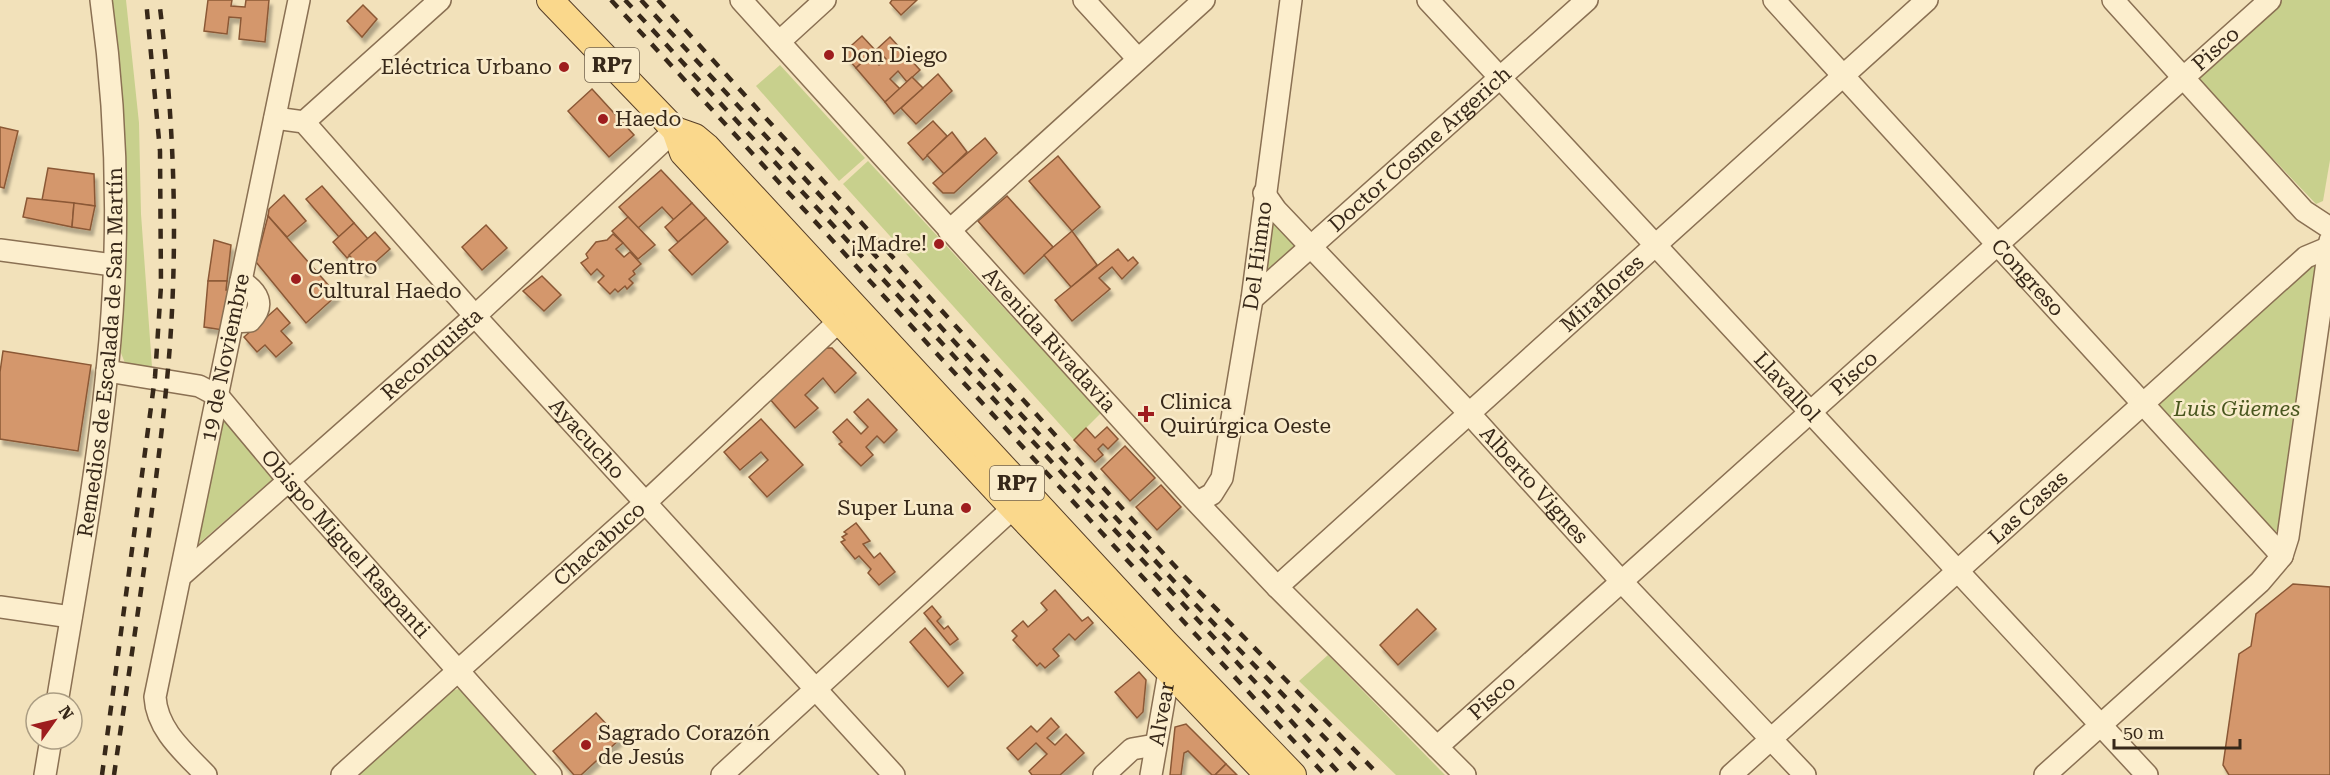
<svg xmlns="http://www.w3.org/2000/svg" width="2330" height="775" font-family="'Roboto Serif',serif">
  <defs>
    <filter id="shadow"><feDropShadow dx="3" dy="5.5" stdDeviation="1.5" flood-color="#0004"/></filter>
  </defs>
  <rect width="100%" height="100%" fill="#f2e1ba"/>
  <!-- green -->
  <g fill="#c8d08d">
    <path d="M112,0H126L139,123L141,214L152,367L125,363L121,353C125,235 129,118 112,0Z"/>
    <path d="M2280,0H2330V160L2323,201L2316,204L2196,78Z"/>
    <path d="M780,65L865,158L839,181L756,86Z"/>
    <path d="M868,161L1101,413L1074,440L843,184Z"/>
    <path d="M1272,222L1296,246L1270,271H1266Z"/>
    <path d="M2316,263L2278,530L2271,534L2153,405Z"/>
    <path d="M219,415L273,479L196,546Z"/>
    <path d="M1328,655L1445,775H1396L1299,681Z"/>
    <path d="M459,689L536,775H355L444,692Z"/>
  </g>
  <!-- building -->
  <g fill="#d4976c" stroke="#8b5836" stroke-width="1.5" filter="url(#shadow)">
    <path d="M208,0H232L231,6L245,7L246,0H269L265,42L239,39L241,18L229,17L227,34L204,31Z"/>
    <path d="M892,0H917L901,15L890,3Z"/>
    <path d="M363,5L377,19L362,37L347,21Z"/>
    <path d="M862,36L875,50L856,68L843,53Z"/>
    <path d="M890,37L920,70L907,82L898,71L890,79L900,89L885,102L856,68L870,55L879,65L886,59L877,49Z"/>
    <path d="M938,74L952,91L916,124L901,108Z"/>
    <path d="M912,77L923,88L894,114L885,102Z"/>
    <path d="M592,89L634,135L609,157L568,111Z"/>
    <path d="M933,121L947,136L923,160L908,143Z"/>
    <path d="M0,127L18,131L4,188L0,187Z"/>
    <path d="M952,132L967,152L944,174L927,155Z"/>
    <path d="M985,138L997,153L954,193H943L933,183Z"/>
    <path d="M1058,156L1100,207L1072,231L1029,181Z"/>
    <path d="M48,168L94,174L95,206L42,200Z"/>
    <path d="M661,170L692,203L674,220L662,207L638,228L619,207Z"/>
    <path d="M322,186L354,223L339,237L306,199Z"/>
    <path d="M284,195L306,221L287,237L268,216L269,209Z"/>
    <path d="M1007,196L1053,247L1024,274L978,221Z"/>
    <path d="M27,198L74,203L72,227L23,217Z"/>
    <path d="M74,203L95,206L90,230L72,227Z"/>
    <path d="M692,203L706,218L678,242L665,227Z"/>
    <path d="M268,216L337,295L306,323L256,262Z"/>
    <path d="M628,217L655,245L638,259L612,231Z"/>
    <path d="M706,218L728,242L692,275L669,250Z"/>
    <path d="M354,223L368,239L347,258L333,242Z"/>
    <path d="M486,225L507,248L482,270L462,247Z"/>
    <path d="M1072,231L1097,265L1071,287L1044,255Z"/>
    <path d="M375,232L390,249L364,272L349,255Z"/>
    <path d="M613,234L623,243L616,249L624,257L630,252L641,264L633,271L635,274L629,279L633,283L627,289L625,286L618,292L615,289L610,294L598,282L604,276L597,269L591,275L581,263L588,258L586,254L596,242L607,240Z"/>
    <path d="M214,240L231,245L227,281H208Z"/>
    <path d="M1118,249L1128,261L1133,257L1138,263L1122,279L1112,267L1099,278L1110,289L1072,321L1055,300Z"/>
    <path d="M542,276L561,295L544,311L523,291Z"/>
    <path d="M208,281H227L226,290H229L223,330L204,327Z"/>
    <path d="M277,308L290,323L281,331L292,343L276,357L265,345L257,352L244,337Z"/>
    <path d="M825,348H832L856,373L835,393L823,378L805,395L818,408L795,428L769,398Z"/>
    <path d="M3,351L91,365L78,451L0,439V372Z"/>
    <path d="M868,399L897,430L884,443L877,436L866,447L873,455L861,466L839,444L842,442L833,432L847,419L861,434L868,427L854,412Z"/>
    <path d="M761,419L803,465L767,497L749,477L768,460L761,452L740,470L724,452Z"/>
    <path d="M1107,427L1118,439L1108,449L1103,444L1098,449L1103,455L1095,462L1074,440L1086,428L1095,438Z"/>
    <path d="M1125,446L1155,478L1130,501L1101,469Z"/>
    <path d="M1161,485L1181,507L1157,530L1136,507Z"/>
    <path d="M856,523L870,541L863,544L874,558L880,553L895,572L879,585L868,573L871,569L859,556L855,559L841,542L845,540L842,537L847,534L844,532Z"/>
    <path d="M2293,584L2330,587V775H2229L2223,765L2239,654L2251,646L2256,614Z"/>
    <path d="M1055,590L1082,621L1088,617L1093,623L1075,640L1069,634L1053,649L1059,656L1045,668L1040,663L1037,666L1013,640L1017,636L1012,631L1023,621L1028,627L1047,610L1041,603Z"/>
    <path d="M932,606L941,617L937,621L944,629L948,626L958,639L950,645L924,613Z"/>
    <path d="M1417,609L1436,629L1398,665L1380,645Z"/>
    <path d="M925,628L963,673L948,687L910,642Z"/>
    <path d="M1139,672L1146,680L1143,712L1137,718L1115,692Z"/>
    <path d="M596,713L620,739L581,775H574L553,751Z"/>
    <path d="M1051,718L1059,727L1047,738L1055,745L1066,734L1084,753L1060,775H1032L1029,771L1047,754L1036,743L1018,760L1007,748L1031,726L1037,732Z"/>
    <path d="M1186,724L1226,764L1215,775H1212L1188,751L1184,753L1181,775H1170L1175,727Z"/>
    <path d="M1226,764L1237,775H1215Z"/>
  </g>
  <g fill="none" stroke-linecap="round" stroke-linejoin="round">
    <defs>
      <g id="minor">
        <path id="s1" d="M741,0L1191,496L1277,587L1465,775"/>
        <path d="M1084,0L1138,59"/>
        <path id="s2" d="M1428,0L2147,775"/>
        <path id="s3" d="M1774,0L2282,556"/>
        <path d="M2113,0L2304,211L2330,228"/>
        <path d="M779,42L825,0"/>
        <path id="s4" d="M275,118L304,122L475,316L894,775"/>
        <path d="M304,122L440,0"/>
        <path id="s5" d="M1264,193L1276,210L1468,412L1622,582L1805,775"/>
        <path d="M949,231L1204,0"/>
        <path d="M0,250L113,265"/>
        <path id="s6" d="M1252,299L1587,0"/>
        <path d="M233,322L250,321C266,305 258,292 241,281"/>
        <path id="s7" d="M107,371L199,386L218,396L289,481L551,775"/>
        <path id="s8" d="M1198,502L1212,494L1222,478L1252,299L1291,0"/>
        <path id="s9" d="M183,574L475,316L675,130"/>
        <path id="s10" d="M1277,587L1927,0"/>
        <path d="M0,607L71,617"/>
        <path id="s11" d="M57,703C75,593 96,482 107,371C120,249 118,122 101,0"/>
        <path id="s12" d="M1437,747L2270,0"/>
        <path d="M45,775L51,739"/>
        <path id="s13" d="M206,775C184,752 157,730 155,697L299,0"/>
        <path id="s14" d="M342,775L645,503L851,310"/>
        <path d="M722,775L1013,508"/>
        <path d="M1104,775L1132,749L1155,745"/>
        <path id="s15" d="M1151,775L1169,672L1179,662"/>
        <path id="s16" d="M1731,775L2306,257L2330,247"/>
        <path d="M2045,775L2260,582L2282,556L2288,537L2330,241"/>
      </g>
      <g id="major">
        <path d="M550,0L675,130L683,153L1013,508L1268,775"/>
        <path d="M675,130L695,137L707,147L1165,642L1293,775"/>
      </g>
    </defs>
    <!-- minor casing -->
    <use href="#minor" stroke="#8a7053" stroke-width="24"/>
    <!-- major casing -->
    <use href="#major" stroke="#563e28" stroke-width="28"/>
    <!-- minor -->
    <use href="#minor" stroke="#fceecd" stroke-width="21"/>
    <!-- major -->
    <use href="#major" stroke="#fad88c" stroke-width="26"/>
    <!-- rail -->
    <g stroke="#372819" stroke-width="4.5" stroke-dasharray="10 10" stroke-linecap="butt">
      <path d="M611,0L1325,775"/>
      <path d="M625,0L1341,775"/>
      <path d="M641,0L1194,603L1361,775"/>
      <path d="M658,0L1184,576L1379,775"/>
      <path d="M102,775L155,377L161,286L160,151L146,0"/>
      <path d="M114,775C133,644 154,512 167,380C179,254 175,125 159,0"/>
    </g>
  </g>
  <!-- markers -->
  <g fill="#9e1d1e" stroke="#f9ebca" stroke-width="2">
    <circle cx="829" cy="55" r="6"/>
    <circle cx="564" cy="67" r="6"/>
    <circle cx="603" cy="119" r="6"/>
    <circle cx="939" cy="244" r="6"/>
    <circle cx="296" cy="279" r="6"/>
    <path d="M1143 405h6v6h6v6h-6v6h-6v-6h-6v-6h6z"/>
    <circle cx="966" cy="508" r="6"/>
    <circle cx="586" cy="745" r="6"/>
  </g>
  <g text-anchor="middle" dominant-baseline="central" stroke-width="5" stroke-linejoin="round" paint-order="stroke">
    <!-- shield labels -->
    <g fill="#f9ebca" stroke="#71624e" stroke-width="1.5">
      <rect x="585" y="48" width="54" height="34" rx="4.5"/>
      <rect x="990" y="466" width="54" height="34" rx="4.5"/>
    </g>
    <g font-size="20" font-weight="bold" fill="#372819">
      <text x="612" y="65">RP7</text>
      <text x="1017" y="483">RP7</text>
    </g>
    <!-- street labels -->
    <g font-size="21" fill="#372819" stroke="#f9ebca">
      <text stroke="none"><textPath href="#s12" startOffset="1046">Pisco</textPath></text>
      <text stroke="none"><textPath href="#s6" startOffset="225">Doctor Cosme Argerich</textPath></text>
      <text stroke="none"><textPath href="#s8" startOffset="260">Del Himno</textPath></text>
      <text stroke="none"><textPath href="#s3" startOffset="376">Congreso</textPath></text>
      <text stroke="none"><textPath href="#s10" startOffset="438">Miraflores</textPath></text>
      <text stroke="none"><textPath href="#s1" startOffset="459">Avenida Rivadavia</textPath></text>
      <text stroke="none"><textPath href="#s11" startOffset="354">Remedios de Escalada de San Martín</textPath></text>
      <text stroke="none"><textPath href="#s9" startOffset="332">Reconquista</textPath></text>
      <text stroke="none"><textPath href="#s13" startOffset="442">19 de Noviembre</textPath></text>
      <text stroke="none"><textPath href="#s12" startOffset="560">Pisco</textPath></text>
      <text stroke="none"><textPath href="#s2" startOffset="528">Llavallol</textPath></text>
      <text stroke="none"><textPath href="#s4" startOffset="454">Ayacucho</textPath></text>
      <text stroke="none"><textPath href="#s5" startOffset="398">Alberto Vignes</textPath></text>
      <text stroke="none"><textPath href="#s16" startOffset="400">Las Casas</textPath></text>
      <text stroke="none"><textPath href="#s14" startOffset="346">Chacabuco</textPath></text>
      <text stroke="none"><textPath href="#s7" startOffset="310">Obispo Miguel Raspanti</textPath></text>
      <text stroke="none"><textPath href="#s12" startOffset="74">Pisco</textPath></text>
      <text stroke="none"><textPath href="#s15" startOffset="62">Alvear</textPath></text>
    </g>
    <!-- poi labels -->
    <g font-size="21" fill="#372819" stroke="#f9ebca" text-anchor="start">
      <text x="841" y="55">Don Diego</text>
      <text x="552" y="67" text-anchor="end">Eléctrica Urbano</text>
      <text x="615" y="119">Haedo</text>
      <text x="927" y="244" text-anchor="end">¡Madre!</text>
      <text x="308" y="267">Centro<tspan x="308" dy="24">Cultural Haedo</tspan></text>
      <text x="1160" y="402">Clinica<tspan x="1160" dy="24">Quirúrgica Oeste</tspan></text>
      <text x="954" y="508" text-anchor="end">Super Luna</text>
      <text x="598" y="733">Sagrado Corazón<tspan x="598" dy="24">de Jesús</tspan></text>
    </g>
    <!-- park labels -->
    <g font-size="21" font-style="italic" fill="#48561e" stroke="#f9ebca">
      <text x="2237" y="409">Luis Güemes</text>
    </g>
  </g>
  <!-- north arrow -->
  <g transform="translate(54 721) rotate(56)"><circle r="28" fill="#f9ebca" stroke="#ab9d83" stroke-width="1.5"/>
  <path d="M0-4.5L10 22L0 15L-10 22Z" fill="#9e1d1e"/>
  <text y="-9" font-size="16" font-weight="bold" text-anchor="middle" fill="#372819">N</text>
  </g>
  <!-- scale -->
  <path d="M2114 739v9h126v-9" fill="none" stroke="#372819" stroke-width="3"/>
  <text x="2123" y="739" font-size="18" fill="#372819" stroke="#f9ebca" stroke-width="4.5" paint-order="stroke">50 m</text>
</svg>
